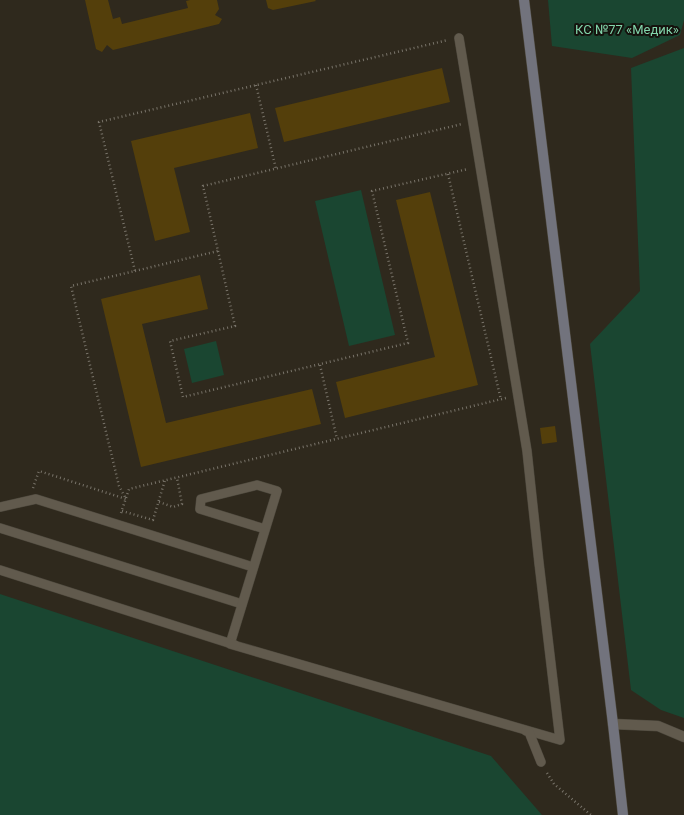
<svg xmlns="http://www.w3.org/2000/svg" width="684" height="815" font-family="Roboto,sans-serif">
  <rect width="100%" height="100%" fill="#2f291d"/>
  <!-- green -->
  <g fill="#1a4631">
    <path d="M548,0H684V20L680,35L632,58L552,46Z"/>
    <path d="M684,48V718L661,710L631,690L590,344L640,291L631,68Z"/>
    <path d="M361,190L395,335L349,346L315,201Z"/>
    <path d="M216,341L224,375L192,383L184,349Z"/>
    <path d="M0,594L491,756L542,815H0Z"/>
  </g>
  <!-- building -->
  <g fill="#543f0b">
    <path d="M85,0H108L113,19L120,17L122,24L188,8L186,1L190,0H217L219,9L215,15L222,19L219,24L113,50L107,45L102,52L96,49Z"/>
    <path d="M266,0H315L316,1L273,10L268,8Z"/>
    <path d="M442,68L450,102L284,142L275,108Z"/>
    <path d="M250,113L258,148L174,168L190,232L155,241L131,141Z"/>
    <path d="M430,192L478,385L345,418L336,382L435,357L396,200Z"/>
    <path d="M200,275L208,309L142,324L166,423L312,389L321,424L141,467L101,299Z"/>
    <path d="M555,426L557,442L542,444L540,428Z"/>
  </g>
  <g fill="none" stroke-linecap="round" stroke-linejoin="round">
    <defs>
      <g id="service">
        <path d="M0,507L36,499L253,567"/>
        <path d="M0,528L242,604"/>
        <path d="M265,529L200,509L201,499L257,485L277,491L230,644L560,740L539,563L527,451L459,38"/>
        <path d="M0,570L235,645"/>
        <path d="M526,731L529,732L541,762"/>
      </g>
      <path id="minor" d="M613,724L658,726L684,737"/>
      <path id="secondary" d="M524,0L613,724L623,815"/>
    </defs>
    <!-- service casing -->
    <use href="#service" stroke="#4c473c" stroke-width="10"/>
    <!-- minor casing -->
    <use href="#minor" stroke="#4c473c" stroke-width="11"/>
    <!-- secondary casing -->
    <use href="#secondary" stroke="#4c473c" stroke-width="11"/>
    <!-- path -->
    <g stroke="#79746a" stroke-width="2.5" stroke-dasharray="1 3" stroke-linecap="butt">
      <path d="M256,85L276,169"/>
      <path d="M448,174L501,400"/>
      <path d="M218,251L235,326L170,341L183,397L408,343L372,191L468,169"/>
      <path d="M135,271L218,251L203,186L462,124"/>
      <path d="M320,365L337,439"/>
      <path d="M33,488L39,471L126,499L119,486L71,286L135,271L99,122L448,40"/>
      <path d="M159,502L173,507L182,504L177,478"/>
      <path d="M122,511L153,520L165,480"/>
      <path d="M121,513L129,489L506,398"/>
      <path d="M547,773L554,784L591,815"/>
    </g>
    <!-- service -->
    <use href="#service" stroke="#615a4d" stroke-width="9"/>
    <!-- minor -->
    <use href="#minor" stroke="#615a4d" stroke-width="10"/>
    <!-- secondary -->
    <use href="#secondary" stroke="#72737d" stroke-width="10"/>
  </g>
  <g text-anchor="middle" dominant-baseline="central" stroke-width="4" stroke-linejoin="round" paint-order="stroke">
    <!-- park labels -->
    <g font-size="13" fill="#82d5ab" stroke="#15120d">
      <text x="627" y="29">КС №77 «Медик»</text>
    </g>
  </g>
</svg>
